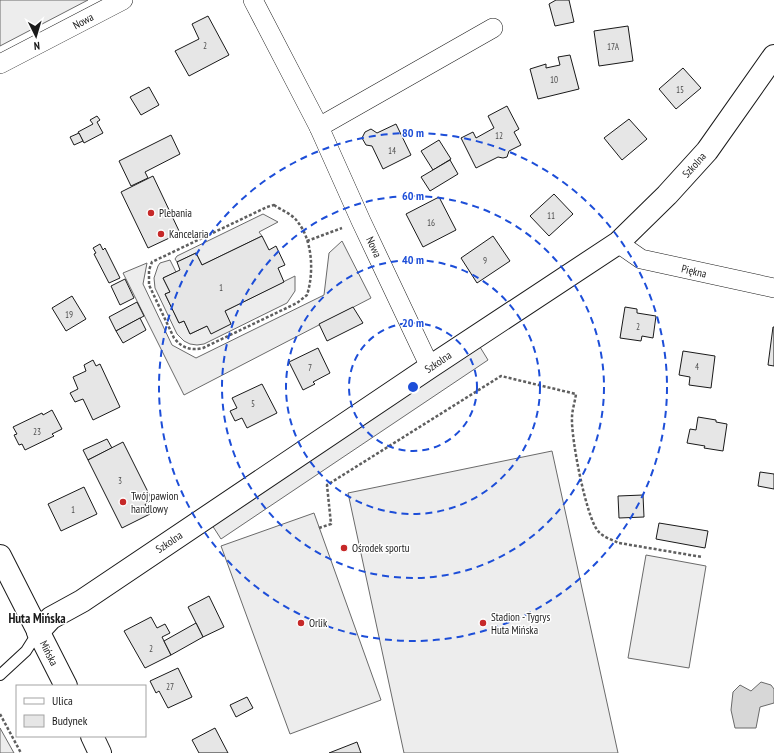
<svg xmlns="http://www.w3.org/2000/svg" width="774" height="753" font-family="'PT Sans Narrow',sans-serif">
  <rect width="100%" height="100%" fill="#fff"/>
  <!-- built -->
  <g fill="#ededed" stroke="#6a6a6a">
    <path d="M0,0H88L0,46Z"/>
    <path d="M263,214L278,222L259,232L262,236L202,265L196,253L177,262L175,259L177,256Z"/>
    <path d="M342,241L371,298L184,395L123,273L147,263L143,284L172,345L196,358L324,295L329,253Z"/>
    <path d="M170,260L176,272L163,278L170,292L165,294L179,323L184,321L190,334L207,326L225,311L295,276V291L287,303L204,344L197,345L190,344L184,341L177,334L155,288L154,278L158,266L160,263Z"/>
    <path d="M480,347L488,360L221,539L212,525Z"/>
    <path d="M552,451L618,753H404L348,493Z"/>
    <path d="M314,513L381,700L290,734L221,546Z"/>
    <path d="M646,555L706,566L689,668L628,658Z"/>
    <path d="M0,728L14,753H0Z"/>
  </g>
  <!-- water -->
  <path fill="#d7d7d7" stroke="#6a6a6a" d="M761,682L771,685L774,689V703L760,707L756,728H735L731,710L733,692L740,685L751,691Z"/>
  <!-- building -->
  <g fill="#e6e6e6" stroke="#1a1a1a">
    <path d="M556,0H569L574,22L555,26L549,4Z"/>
    <path d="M208,16L229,55L189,76L175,51L199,39L192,24Z"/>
    <path d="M628,26L633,61L599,66L594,31Z"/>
    <path d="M570,55L579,89L538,99L530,69L546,64V68L560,65L558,57Z"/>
    <path d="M683,68L701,88L676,109L659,89Z"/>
    <path d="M149,87L159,105L141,115L130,97Z"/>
    <path d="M507,106L519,129L514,132L521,145L509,151L507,157L503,158L498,157L476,168L461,138L473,132L476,138L494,128L488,116Z"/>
    <path d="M97,116L100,120L97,122L103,133L84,143L78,132L93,124L90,120Z"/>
    <path d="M629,119L647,139L622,160L604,138Z"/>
    <path d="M396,124L411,155L383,169L372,146L366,145L362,138L365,132L371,129L377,133Z"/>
    <path d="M79,133L83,141L74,145L70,137Z"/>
    <path d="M171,135L180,154L145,172L148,178L131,186L119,161Z"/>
    <path d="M439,140L451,159L433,170L421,151Z"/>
    <path d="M450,160L458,174L430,191L421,177Z"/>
    <path d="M153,176L180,233L148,248L121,192Z"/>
    <path d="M554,194L573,214L549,236L530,216Z"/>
    <path d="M439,197L456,230L423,247L406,214Z"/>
    <path d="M262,236L269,250L276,246L285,265L278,268L284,282L225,311L231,324L211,334L207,326L190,334L184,321L179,323L165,294L170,292L163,278L180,270L177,262L196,253L202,265Z"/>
    <path d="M493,236L510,261L477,283L461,258Z"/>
    <path d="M100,244L103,250L105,248L120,278L109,283L94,254L96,253L93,248Z"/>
    <path d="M125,279L134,298L120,305L111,286Z"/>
    <path d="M72,296L86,319L66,331L52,308Z"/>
    <path d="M137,302L144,316L116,331L109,317Z"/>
    <path d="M353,307L363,323L327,341L319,324Z"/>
    <path d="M625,307L637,309V313L656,316L653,338L642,336L641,341L620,338Z"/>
    <path d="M140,318L146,330L123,343L116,331Z"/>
    <path d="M773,327H774V366L768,365Z"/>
    <path d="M318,348L330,373L313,382L315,384L303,390L289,362Z"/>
    <path d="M683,351L715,356L711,388L689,385L690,377L679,375Z"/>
    <path d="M93,360L96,366L100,364L120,407L93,420L83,399L75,402L70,393L78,389L73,377L86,371L84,365Z"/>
    <path d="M262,384L277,413L247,428L242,418L235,421L230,411L237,408L232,398Z"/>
    <path d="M52,410L62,429L52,434L54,436L25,450L22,444L19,445L14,435L17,434L13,427L42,413L43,415Z"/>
    <path d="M698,417L716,420V422L727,424L723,451L704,448L705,446L687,443L690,429L696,430Z"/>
    <path d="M107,439L112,448L88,460L83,450Z"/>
    <path d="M123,442L152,500L145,504L150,514L122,528L88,460Z"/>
    <path d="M760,472L774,474V489L758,486Z"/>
    <path d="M84,487L97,514L61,531L48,504Z"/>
    <path d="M643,495L644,517L619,518L618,496Z"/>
    <path d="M659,523L708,531L705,548L656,539Z"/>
    <path d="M209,596L224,627L203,637L188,607Z"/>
    <path d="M151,617L157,628L165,624L170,633L162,637L171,655L145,668L124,631Z"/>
    <path d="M196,623L203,637L171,655L164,641Z"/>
    <path d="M178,668L192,697L168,708L159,691L156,693L150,681Z"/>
    <path d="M247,697L253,708L236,717L230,705Z"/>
    <path d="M215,728L228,753H199L192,740Z"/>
    <path d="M357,742L361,753H329Z"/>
  </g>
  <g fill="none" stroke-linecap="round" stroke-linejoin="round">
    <defs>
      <path id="service" d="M0,675L26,651L38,632"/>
      <g id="minor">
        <path d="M253,0L319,127L361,221L430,367"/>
        <path d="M0,64L123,0"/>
        <path d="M319,127L493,28"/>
        <path d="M618,243L641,259L774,288"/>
      </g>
      <path id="tertiary" d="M38,632L51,618L82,601L430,367L618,243L667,195L707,151L774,56"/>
      <g id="secondary">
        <path d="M0,556L66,686"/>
        <path d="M92,736L100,753"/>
      </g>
    </defs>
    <!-- service casing -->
    <use href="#service" stroke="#1a1a1a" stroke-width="12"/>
    <!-- minor casing -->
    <use href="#minor" stroke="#1a1a1a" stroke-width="20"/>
    <!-- tertiary casing -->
    <use href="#tertiary" stroke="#1a1a1a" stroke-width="24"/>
    <!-- secondary casing -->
    <use href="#secondary" stroke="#1a1a1a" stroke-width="24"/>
    <!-- path -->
    <g stroke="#5f5f5f" stroke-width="2.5" stroke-dasharray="3 2" stroke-linecap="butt">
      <path d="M274,205C281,210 292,214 297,221C313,240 314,273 307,295L297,303L203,348C191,351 182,348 174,338L149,285V270L152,262L267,207Z"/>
      <path d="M307,241L342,228"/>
      <path d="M319,528L331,524L327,485L501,376L576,394C575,402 572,410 572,418C571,438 586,517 598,531C603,537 612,540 619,543L702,557"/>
      <path d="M0,714L21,753"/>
    </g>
    <!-- service -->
    <use href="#service" stroke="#fff" stroke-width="10"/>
    <!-- minor -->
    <use href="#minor" stroke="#fff" stroke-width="19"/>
    <!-- tertiary -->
    <use href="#tertiary" stroke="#fff" stroke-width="22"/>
    <!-- secondary -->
    <use href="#secondary" stroke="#fff" stroke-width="22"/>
  </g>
  <!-- distance rings -->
  <g fill="none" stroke="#1d4ed8" stroke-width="2" stroke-dasharray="7 5">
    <circle cx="413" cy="387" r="64"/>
    <circle cx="413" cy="387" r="127"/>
    <circle cx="413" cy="387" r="191"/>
    <circle cx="413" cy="387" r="254"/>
  </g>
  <!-- markers -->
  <g fill="#c62828" stroke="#fff" stroke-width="1.5">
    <circle cx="151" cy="213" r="4"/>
    <circle cx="161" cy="234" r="4"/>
    <circle cx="123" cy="502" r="4"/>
    <circle cx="344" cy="548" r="4"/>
    <circle cx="301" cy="623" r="4"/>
    <circle cx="483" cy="623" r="4"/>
  </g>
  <g text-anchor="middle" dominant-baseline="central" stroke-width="3" stroke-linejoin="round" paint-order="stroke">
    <!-- number labels -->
    <g font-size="9" fill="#4d4d4d">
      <text x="205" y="45">2</text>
      <text x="613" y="46">17A</text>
      <text x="554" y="79">10</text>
      <text x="680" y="89">15</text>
      <text x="499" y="135">12</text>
      <text x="392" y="150">14</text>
      <text x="551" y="215">11</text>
      <text x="431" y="222">16</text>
      <text x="485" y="260">9</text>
      <text x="221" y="287">1</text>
      <text x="69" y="314">19</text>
      <text x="638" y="326">2</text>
      <text x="697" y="366">4</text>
      <text x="310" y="367">7</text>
      <text x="253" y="403">5</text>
      <text x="37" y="431">23</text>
      <text x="120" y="480">3</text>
      <text x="73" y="509">1</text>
      <text x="151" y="648">2</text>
      <text x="170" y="686">27</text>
    </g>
    <!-- street labels -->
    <g font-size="11" fill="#1a1a1a" stroke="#fff">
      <text transform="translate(83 21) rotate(-28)">Nowa</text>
      <text transform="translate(694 165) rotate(-48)">Szkolna</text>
      <text transform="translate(374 247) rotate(65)">Nowa</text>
      <text transform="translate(694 271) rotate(13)">Piękna</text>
      <text transform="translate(438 362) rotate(-34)">Szkolna</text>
      <text transform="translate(169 542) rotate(-34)">Szkolna</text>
      <text transform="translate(49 653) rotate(63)">Mińska</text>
    </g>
    <!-- poi labels -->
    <g font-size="11" fill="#1a1a1a" stroke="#fff" text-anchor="start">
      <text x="159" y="213">Plebania</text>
      <text x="169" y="234">Kancelaria</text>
      <text x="131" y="496">Twój pawion<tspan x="131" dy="13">handlowy</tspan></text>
      <text x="352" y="548">Ośrodek sportu</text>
      <text x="491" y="617">Stadion - Tygrys<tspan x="491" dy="13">Huta Mińska</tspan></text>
      <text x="309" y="623">Orlik</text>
    </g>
    <!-- quarter labels -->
    <g font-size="13" font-weight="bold" fill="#1a1a1a" stroke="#fff">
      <text x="37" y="618">Huta Mińska</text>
    </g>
  </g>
  <circle cx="413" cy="387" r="6" fill="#1d4ed8" stroke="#fff" stroke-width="2"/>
  <g font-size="12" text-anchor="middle" font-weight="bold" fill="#1d4ed8" stroke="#fff" stroke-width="3" stroke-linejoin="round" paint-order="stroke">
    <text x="413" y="137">80 m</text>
    <text x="413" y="200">60 m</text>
    <text x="413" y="264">40 m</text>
    <text x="413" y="327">20 m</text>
  </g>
  <!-- legend -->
  <rect x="16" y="685" width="130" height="52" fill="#ffffff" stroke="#a3a3a3"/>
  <rect x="24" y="698" width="20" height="6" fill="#ffffff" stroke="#a3a3a3"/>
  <text x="52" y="705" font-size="12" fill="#1a1a1a">Ulica</text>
  <rect x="24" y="715" width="20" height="12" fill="#e6e6e6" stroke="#a3a3a3"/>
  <text x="52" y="725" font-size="12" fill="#1a1a1a">Budynek</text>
  <!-- north arrow -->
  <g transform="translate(36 36) rotate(175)" stroke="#ffffff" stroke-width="3" paint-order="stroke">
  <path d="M0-3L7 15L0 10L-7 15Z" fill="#1a1a1a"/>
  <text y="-6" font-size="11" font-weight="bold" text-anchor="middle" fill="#1a1a1a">N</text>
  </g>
</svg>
